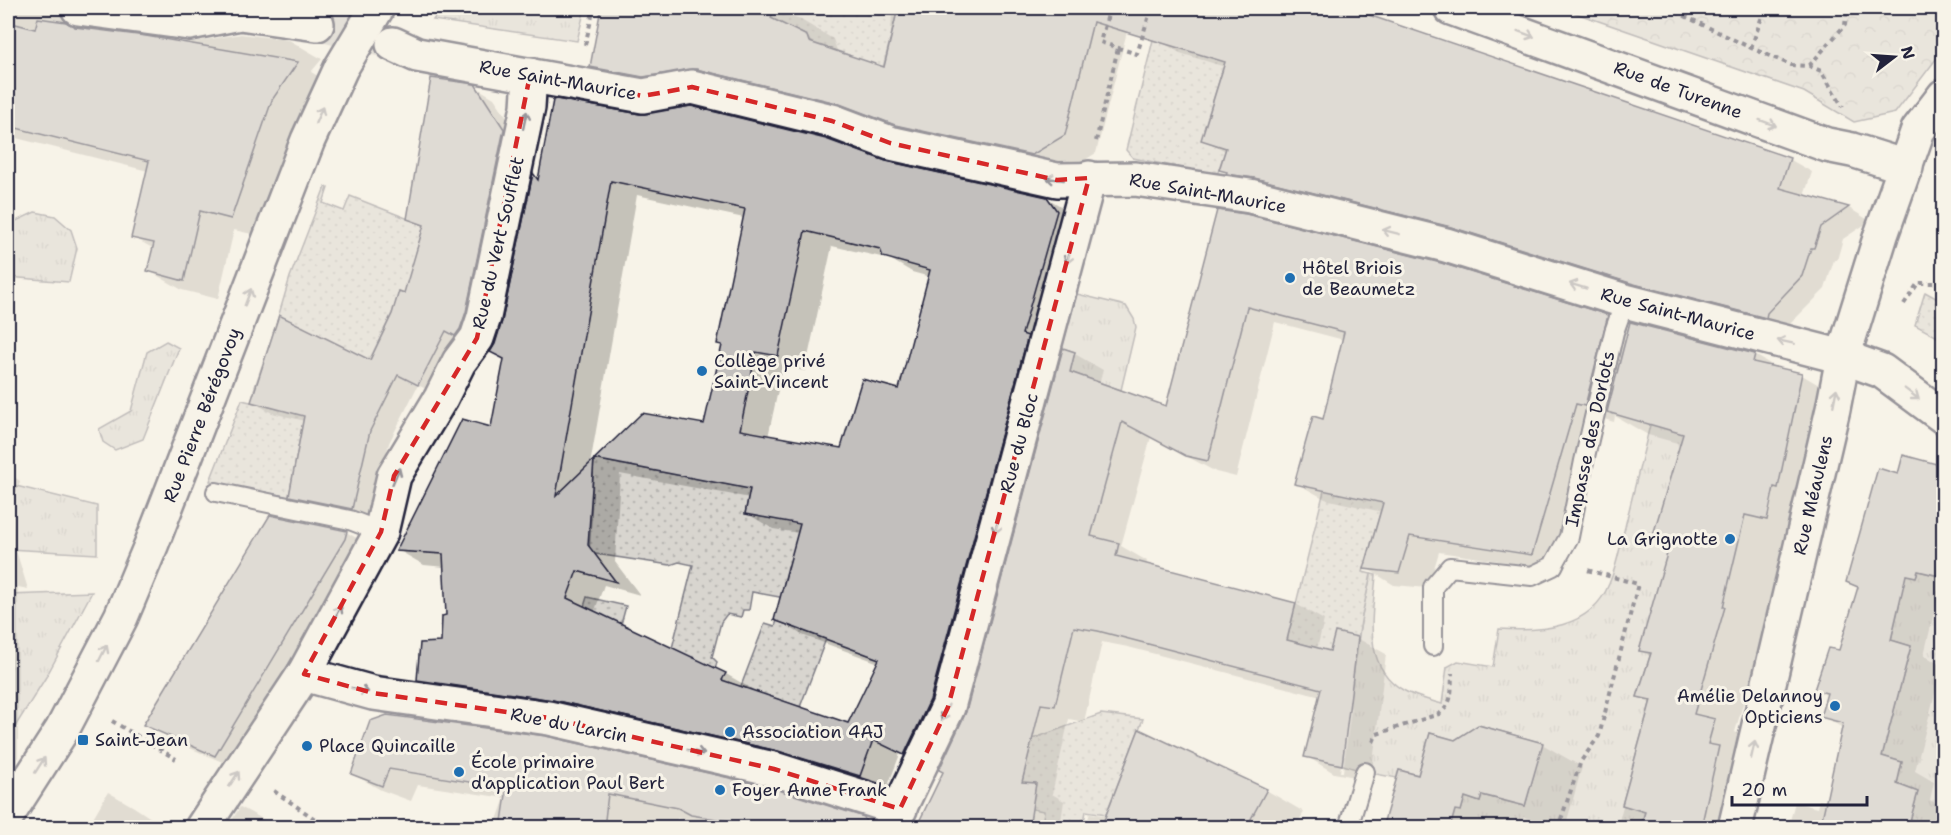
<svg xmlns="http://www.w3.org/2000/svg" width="1951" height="835" font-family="'Shantell Sans',sans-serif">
  <defs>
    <pattern id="grass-tufts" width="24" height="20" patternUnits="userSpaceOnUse" patternTransform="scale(1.5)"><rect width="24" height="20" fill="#d8d5cf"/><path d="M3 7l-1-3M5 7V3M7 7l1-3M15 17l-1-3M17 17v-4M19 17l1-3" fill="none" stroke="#b9b7b3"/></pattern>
    <pattern id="park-crowns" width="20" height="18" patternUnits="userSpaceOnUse" patternTransform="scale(1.5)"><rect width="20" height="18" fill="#d8d5cf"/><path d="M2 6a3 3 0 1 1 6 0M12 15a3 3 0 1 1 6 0" fill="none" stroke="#b9b7b3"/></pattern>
    <pattern id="garden-dots" width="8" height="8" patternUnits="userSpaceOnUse" patternTransform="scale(1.5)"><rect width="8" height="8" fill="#d8d5cf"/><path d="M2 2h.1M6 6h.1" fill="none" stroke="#b9b7b3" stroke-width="1.8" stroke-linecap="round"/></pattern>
  </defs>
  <rect width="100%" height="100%" fill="#f7f3e8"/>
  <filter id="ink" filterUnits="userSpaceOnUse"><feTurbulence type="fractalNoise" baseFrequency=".0167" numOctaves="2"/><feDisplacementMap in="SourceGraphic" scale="12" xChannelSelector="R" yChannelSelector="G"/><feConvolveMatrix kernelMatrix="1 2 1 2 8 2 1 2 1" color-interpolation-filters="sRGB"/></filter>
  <g filter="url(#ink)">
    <!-- grass -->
    <g fill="url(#grass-tufts)" stroke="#7d7c85" stroke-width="1.5">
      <path d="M442,8H585L577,41L433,20Z"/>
      <path d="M35,212L55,216L71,230L77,248L69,282L8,277V229L14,222Z"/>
      <path d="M1077,294L1126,306L1134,319L1136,327L1121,390L1070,372L1075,352L1062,348Z"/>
      <path d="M166,341L179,348L143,439L115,450L103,442L99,429L131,411L147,352Z"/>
      <path d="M1653,419L1709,434L1677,542L1639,651L1651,653L1637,697L1651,700L1622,805L1645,812L1640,827H1450L1455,810L1461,811L1465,797L1480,802L1482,795L1525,806L1542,743L1479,725L1455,740L1430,733L1418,775L1399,770L1397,778L1365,772L1340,764L1362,615L1371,574L1376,575C1373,614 1361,665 1403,690C1415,697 1429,700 1442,704L1447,667L1458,661L1493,667L1499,629C1541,632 1591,629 1609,584C1617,566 1620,546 1625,527C1633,493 1642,459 1650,425Z"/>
      <path d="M8,484L97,506V554L8,549Z"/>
      <path d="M1893,571L1916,577L1918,571L1943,577V827H1908L1918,792L1897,784L1902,762L1882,756L1911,646L1891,640L1901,598L1888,594Z"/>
      <path d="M92,592L46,677L8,738V595Z"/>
    </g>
    <!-- park -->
    <path fill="url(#park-crowns)" stroke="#7d7c85" stroke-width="1.5" d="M1561,8H1943V50L1895,113L1854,122L1804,92Z"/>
    <!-- garden -->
    <g fill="url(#garden-dots)" stroke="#7d7c85" stroke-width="1.5">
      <path d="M774,8H898L880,80L844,68L849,55L810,42L807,36L803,34L768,29Z"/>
      <path d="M1153,40L1227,56L1204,129L1208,142L1226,148L1217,175L1133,158L1126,150Z"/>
      <path d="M325,187L328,188L323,203L344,211L350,196L424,225L405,293L399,291L395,307L369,361L277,321L290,277Z"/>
      <path d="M1925,292L1943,302V340L1915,325Z"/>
      <path d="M274,331L307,400L289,497L210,481L242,400L278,409L282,395L254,390Z"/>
      <path d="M1341,422L1393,500L1381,510L1363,572L1371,574L1362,615L1355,658L1287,640Z"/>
      <path d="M594,459L750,489L745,514L786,521L794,518L811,522L793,563L788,566L783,587L790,599L752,592L749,610H743L741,617L727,614L721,622L712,657L717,662L714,673L669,660L693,565L679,562L670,565L589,553Z"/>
      <path d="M587,597L626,606L620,628L574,639Z"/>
      <path d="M777,621L826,639L800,707L741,686L765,623L775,626Z"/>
      <path d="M1101,714L1143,719L1106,814L1086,811L1083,827L1014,828L1042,826L1044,811L1032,809L1036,784L1022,782L1032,739Z"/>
    </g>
    <!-- shadow -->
    <g fill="#0003" fill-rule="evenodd">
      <path d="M8,8H365L352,24L277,13L93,26V31L187,43L241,34L289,40L322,59L311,72L330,83L265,237L234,230L218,299L182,290L148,270L154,249L133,237L148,171L8,136Z"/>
      <path d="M602,8H762L801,20L833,39L838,53L890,71L892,8H1133L1096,153L1064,173L623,85L591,66Z"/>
      <path d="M1167,8H1343L1789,159L1812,172L1804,196L1849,208L1870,221L1843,239L1837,260H1834L1825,289L1789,325L1788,330L1251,186L1221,169L1227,152L1203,139L1225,67L1180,53L1158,40Z"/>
      <path d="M474,86L494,98L523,141L485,324L438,395L418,385L389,443L371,519L310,506L291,495L305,421L272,413L253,402L370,362L405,295L425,227L409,218Z"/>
      <path d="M886,163L1047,198L1074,214L932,769L900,754L886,791L446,695L419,680L443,644L448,617L445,567L424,565L398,550L493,429L506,360L496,345L504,321L534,175L540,179ZM637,195L744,218L723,346L705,425L642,414L590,465ZM832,246L890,259L912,272L930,277L900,391L842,450L768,437L783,367L805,371ZM620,474L750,498L746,513L773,529L799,533L776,619L802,635L879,663L849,725L751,691L752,689L726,674L594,613L604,585L640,595L615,562Z"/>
      <path d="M1218,212L1607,317L1629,329L1755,355L1780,370L1802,375L1841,398L1807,542L1784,537L1762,630L1764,631L1735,732L1754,743L1745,828H1617L1651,704L1639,697L1651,657L1641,650L1672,544L1655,534L1681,444L1648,435L1615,416L1614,422L1604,419L1560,570L1439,552L1428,588L1394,585L1366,568L1382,512L1325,499L1296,483L1324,420L1344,340L1275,322L1236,477L1216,472L1151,437L1121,546L1147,561L1146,566L1296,604L1324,620L1317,649L1332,653L1357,638L1386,654L1371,780L1334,773L1306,756L1321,697L1128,647L1102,642L1084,722L1069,719L1052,794L1064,801L1060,828H917L945,772L967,713L1064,350L1075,354L1103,370L1099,384L1167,408ZM1349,707L1351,708L1343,772H1340Z"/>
      <path d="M1944,467V593L1939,592L1924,655L1942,666L1915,771L1934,782L1930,800L1944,808V828H1788L1795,802L1817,808L1819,800L1827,802L1843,728L1822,716L1828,696L1816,689L1840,652L1859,588L1848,581L1899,476Z"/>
      <path d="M8,473L20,481L13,501L14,544L28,589L18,587V769H8Z"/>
      <path d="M346,532L379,551L248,773L178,743L146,724Z"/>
      <path d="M372,723L864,819L879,828H710L677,818L676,828H494L505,798L418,785L411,801L381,790L353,774Z"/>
      <path d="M1455,741L1542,744L1582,767L1565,828L1523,817L1520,828H1383L1419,777Z"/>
      <path d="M1266,790L1304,812L1295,828H1085L1090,813L1107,816Z"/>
      <path d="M108,792L134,807L166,828H87Z"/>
      <path d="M240,807L280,828H227Z"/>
    </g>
    <!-- building -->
    <g fill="#c2bfbd" stroke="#22223b" stroke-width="1.5" fill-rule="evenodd">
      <path d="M601,8H774L771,18L807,36L809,42L884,67L898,8H1348L1790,158L1780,188L1849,207L1821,227L1814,248H1811L1802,276L1767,313L1766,318L1630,283L1451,227L1254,178L1226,174L1227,172L1219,170L1226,148L1201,140L1225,62L1093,22L1065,135L1032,155L895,125L837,103L696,69L643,77L590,67Z"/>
      <path d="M38,18L66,22L75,27L146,36L298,62L272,100L231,219L200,211L184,281L147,271L154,243L131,238L149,161L8,126V22L35,29Z"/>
      <path d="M431,78L475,84L504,129L466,312L460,329L455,336L446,331L418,385L398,375L370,431L352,509L289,496L304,416L251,402L279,315L370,360L392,314L399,291L404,293L424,225L407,219Z"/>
      <path d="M556,99L640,114L691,106L826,139L886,161L1047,197L1057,211L1022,334L1028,336L930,700L904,755L873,740L860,776L778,751L553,700L417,680L420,643L441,642L442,616L446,615L443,554L396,551L462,419L491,427L504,359L490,352L495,344L502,321L533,173L538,180L553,100ZM611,181L745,209L717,344L722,345L704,424L642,413L556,496ZM805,231L880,249L883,257L930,270L899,389L862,379L841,448L740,430L756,352L778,356ZM594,459L750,489L745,514L800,524L774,620L879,659L848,723L722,680L726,673L567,598L577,571L616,582L588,545Z"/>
      <path d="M1217,210L1246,214L1441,263L1608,315L1585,406L1576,404L1532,555L1410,536L1399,573L1364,569L1383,503L1294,484L1313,416L1323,419L1344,332L1247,307L1208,461L1186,456L1122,422L1091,536L1119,543L1116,556L1296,603L1287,640L1330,651L1335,632L1358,637L1342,765L1304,757L1321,689L1098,631L1074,627L1055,706L1041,704L1022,782L1036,783L1029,828H916L943,772L939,770L966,712L1063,348L1075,352L1070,372L1166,406Z"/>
      <path d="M1630,322L1755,354L1753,362L1802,373L1778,488L1774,487L1767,520L1745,515L1723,607H1725L1694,714L1715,719L1708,744L1719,746L1701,828H1640L1645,812L1622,805L1651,700L1637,697L1651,653L1639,651L1671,540L1653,535L1683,434L1607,412Z"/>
      <path d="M1903,455L1944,466V577L1918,571L1916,577L1906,575L1891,640L1911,646L1882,756L1902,762L1897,784L1918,792L1908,828H1820L1843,723L1820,717L1827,693L1814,690L1828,648L1839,650L1858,587L1846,582L1878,468L1898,474Z"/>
      <path d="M270,515L347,531L345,539L215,756L143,725Z"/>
      <path d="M387,715L546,736L769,787L864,817L868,828H732L729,821L691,815L678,808L608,794L604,828H501L507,788L389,769L382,786L351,774L370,721Z"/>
      <path d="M1478,725L1543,743L1525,806L1482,795L1480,802L1465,797L1461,811L1455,810L1450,828H1382L1399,770L1418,775L1430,733L1455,740Z"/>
      <path d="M1139,729L1267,789L1246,828H1101Z"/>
    </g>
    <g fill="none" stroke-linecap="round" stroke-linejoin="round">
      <!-- minor-tunnel -->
      <path stroke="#ccc9c5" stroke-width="33" stroke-dasharray="33 16" stroke-linecap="butt" d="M317,24L388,42"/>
      <defs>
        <g id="service">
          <path d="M216,492L350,520L381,532"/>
          <path d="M1433,646V587L1450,567L1532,576L1553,566L1555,562L1569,537L1584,461L1614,332L1625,301"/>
          <path d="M1348,828L1365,772"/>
        </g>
        <g id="minor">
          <path d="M78,8L189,23L240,13L317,24"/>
          <path d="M393,44L417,55L643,96L692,87L832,121L890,143L1057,180L1135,179L1250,196L1446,245L1625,301L1843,357L1882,371L1944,417"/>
          <path d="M304,674L373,693L549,718L774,769L900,809"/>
          <path d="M202,828L304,674L381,532L394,476L441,398L459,362L477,338L484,317L528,107L530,75"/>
          <path d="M890,828L948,707L1089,178"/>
        </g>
        <g id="tertiary">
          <path d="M1451,8L1827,145L1852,150L1906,167"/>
          <path d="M8,814L62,730L121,617L152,543L308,140L341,68L377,8"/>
          <path d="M1735,828L1833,409L1843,357L1881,235L1918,130L1944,96"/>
        </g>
      </defs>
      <!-- service casing -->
      <use href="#service" stroke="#22223b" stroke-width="22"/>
      <!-- minor casing -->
      <use href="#minor" stroke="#22223b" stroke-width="38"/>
      <!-- tertiary casing -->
      <use href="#tertiary" stroke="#22223b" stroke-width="38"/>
      <!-- path -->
      <g stroke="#22223b" stroke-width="4" stroke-dasharray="4.5 4.5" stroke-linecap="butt">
        <path d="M1110,8L1100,42L1137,54L1150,12L1136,8"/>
        <path d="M1668,8L1751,48L1791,65L1809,66L1821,71L1843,107"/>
        <path d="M585,45L594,8"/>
        <path d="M1751,48L1765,8"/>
        <path d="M1809,66L1845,25L1847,8"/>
        <path d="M1096,141L1118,48"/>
        <path d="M1904,304L1918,283H1944"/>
        <path d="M112,721L176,759"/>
        <path d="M1373,742L1377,734L1439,714C1454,703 1451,690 1452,673"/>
        <path d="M274,791L328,828"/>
        <path d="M1558,828L1581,761L1599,736L1638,584L1587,570"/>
      </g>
      <!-- service -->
      <use href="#service" stroke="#f7f3e8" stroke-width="18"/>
      <!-- minor -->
      <use href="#minor" stroke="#f7f3e8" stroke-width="33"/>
      <!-- tertiary -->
      <use href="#tertiary" stroke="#f7f3e8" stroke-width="33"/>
    </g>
    <!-- one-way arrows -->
    <defs><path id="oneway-shaft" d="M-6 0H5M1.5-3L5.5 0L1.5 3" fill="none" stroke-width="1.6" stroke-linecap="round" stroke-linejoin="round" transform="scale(1.5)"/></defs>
    <g stroke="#97959a">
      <use href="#oneway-shaft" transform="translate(1526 34) rotate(20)"/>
      <use href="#oneway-shaft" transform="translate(319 115) rotate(-66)"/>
      <use href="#oneway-shaft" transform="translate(525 120) rotate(-78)"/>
      <use href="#oneway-shaft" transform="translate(1768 123) rotate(20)"/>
      <use href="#oneway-shaft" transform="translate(1055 179) rotate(-173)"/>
      <use href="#oneway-shaft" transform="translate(1391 232) rotate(-166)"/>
      <use href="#oneway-shaft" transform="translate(1069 255) rotate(105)"/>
      <use href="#oneway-shaft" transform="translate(1578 286) rotate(-163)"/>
      <use href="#oneway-shaft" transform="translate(248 297) rotate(-69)"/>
      <use href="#oneway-shaft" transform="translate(1786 342) rotate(-168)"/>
      <use href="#oneway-shaft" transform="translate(1912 394) rotate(37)"/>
      <use href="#oneway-shaft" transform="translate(1835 397) rotate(-79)"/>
      <use href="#oneway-shaft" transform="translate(396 476) rotate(-67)"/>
      <use href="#oneway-shaft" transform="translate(997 525) rotate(105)"/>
      <use href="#oneway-shaft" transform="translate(337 613) rotate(-61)"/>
      <use href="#oneway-shaft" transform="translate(103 653) rotate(-63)"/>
      <use href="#oneway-shaft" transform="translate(360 690) rotate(13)"/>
      <use href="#oneway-shaft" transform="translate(945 713) rotate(113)"/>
      <use href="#oneway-shaft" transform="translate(1753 750) rotate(-77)"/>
      <use href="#oneway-shaft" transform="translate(696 752) rotate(13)"/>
      <use href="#oneway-shaft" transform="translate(40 765) rotate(-57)"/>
      <use href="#oneway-shaft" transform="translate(234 779) rotate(-57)"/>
    </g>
  </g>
  <!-- marked area -->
  <path d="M0 0H1951V835H0ZM530,75L643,96L692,87L832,121L890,143L1057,180L1089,178L948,707L900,809L774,769L549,718L373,693L304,674L381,532L394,476L477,338Z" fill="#f7f3e8" fill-opacity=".55" fill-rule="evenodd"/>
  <path fill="none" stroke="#d62828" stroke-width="4.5" stroke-dasharray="12 8" stroke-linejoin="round" d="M530,75L643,96L692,87L832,121L890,143L1057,180L1089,178L948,707L900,809L774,769L549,718L373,693L304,674L381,532L394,476L477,338Z"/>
  <!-- markers -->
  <g fill="#1f6fb2" stroke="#f7f3e8" stroke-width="2">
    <circle cx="1290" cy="278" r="6"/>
    <circle cx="702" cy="371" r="6"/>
    <circle cx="1730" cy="539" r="6"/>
    <circle cx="1835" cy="706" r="6"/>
    <circle cx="730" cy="732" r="6"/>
    <rect x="77" y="734" width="12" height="12" rx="3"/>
    <circle cx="307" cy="746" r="6"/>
    <circle cx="459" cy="772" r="6"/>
    <circle cx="720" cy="790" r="6"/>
  </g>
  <g text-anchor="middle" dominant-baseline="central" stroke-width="6" stroke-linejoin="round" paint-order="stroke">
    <!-- street labels -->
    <g font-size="18" fill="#22223b" stroke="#f7f3e8">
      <text transform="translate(558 80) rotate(10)">Rue Saint-Maurice</text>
      <text transform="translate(1678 90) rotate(20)">Rue de Turenne</text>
      <text transform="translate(1208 193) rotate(10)">Rue Saint-Maurice</text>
      <text transform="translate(498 243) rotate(-77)">Rue du Vert Soufflet</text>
      <text transform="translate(1678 314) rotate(15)">Rue Saint-Maurice</text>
      <text transform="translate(202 415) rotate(-69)">Rue Pierre Bérégovoy</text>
      <text transform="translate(1590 439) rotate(-78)">Impasse des Dorlots</text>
      <text transform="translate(1019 443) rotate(-75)">Rue du Bloc</text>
      <text transform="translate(1813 495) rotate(-77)">Rue Méaulens</text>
      <text transform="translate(569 725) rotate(11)">Rue du Larcin</text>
    </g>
    <!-- poi labels -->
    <g font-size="18" fill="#22223b" stroke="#f7f3e8" text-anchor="start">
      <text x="1302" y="268">Hôtel Briois<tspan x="1302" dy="21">de Beaumetz</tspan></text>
      <text x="714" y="361">Collège privé<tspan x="714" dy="21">Saint-Vincent</tspan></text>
      <text x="1718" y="539" text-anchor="end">La Grignotte</text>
      <text x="1823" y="696" text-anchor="end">Amélie Delannoy<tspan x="1823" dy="21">Opticiens</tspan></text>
      <text x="742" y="732">Association 4AJ</text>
      <text x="95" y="740">Saint-Jean</text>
      <text x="319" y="746">Place Quincaille</text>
      <text x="471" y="762">École primaire<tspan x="471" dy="21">d'application Paul Bert</tspan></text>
      <text x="732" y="790">Foyer Anne Frank</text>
    </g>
  </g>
  <!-- margin -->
  <rect width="1951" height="835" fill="none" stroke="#f7f3e8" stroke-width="30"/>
  <rect x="15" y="15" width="1921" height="805" fill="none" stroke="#22223b" stroke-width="2" filter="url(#ink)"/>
  <!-- north arrow -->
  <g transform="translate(1894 57) rotate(73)" stroke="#f7f3e8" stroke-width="4.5" paint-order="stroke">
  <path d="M0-4.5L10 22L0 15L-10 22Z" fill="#22223b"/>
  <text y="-9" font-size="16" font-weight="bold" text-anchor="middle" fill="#22223b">N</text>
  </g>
  <!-- scale -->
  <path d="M1732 796v9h135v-9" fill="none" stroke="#22223b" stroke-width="3"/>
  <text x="1741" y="796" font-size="18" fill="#22223b" stroke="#f7f3e8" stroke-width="4.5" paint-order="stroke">20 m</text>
</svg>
